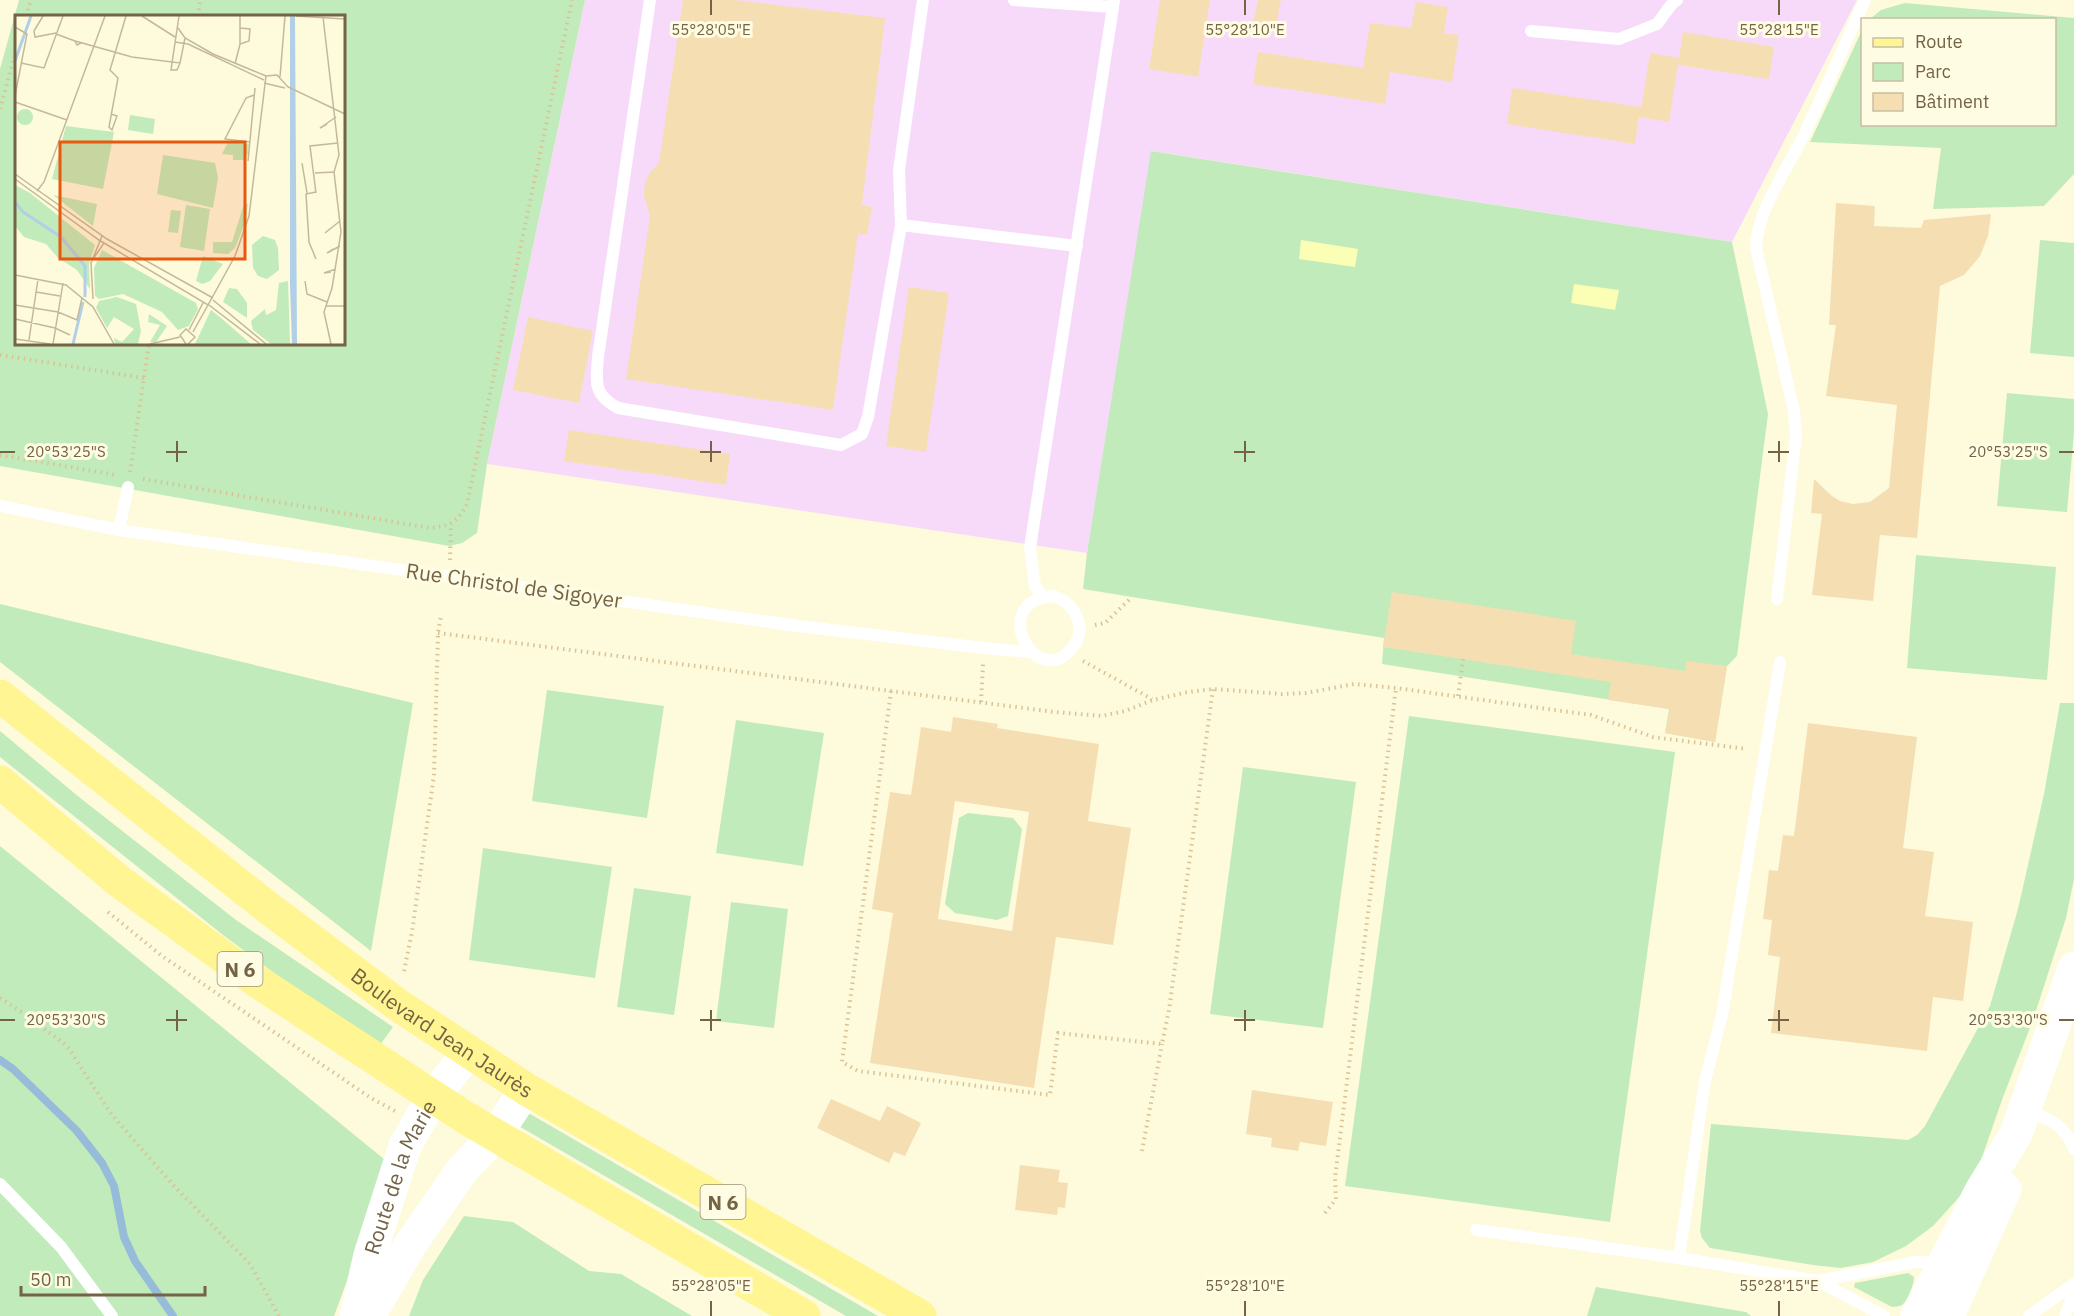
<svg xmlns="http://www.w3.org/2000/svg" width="2074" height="1316" font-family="'IBM Plex Sans',sans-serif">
  <rect width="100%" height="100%" fill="#fefadc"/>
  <!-- education -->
  <path fill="#f7daf9" d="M585,0H1857L1732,242L1152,151L1087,553L487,464Z"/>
  <!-- green -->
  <g fill="#c1ebbb" fill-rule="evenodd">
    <path d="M19,0H585L487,464L477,533L462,543L449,546L0,466V69ZM16,16H344V344H16Z"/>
    <path d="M1905,3L2074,18V174L2044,206L1933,209L1941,148L1810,142L1862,30V124H2054V20L1870,19L1881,10Z"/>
    <path d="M1151,151L1732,242L1768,414L1737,656L1727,666L1715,742L1665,733L1669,709L1382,664L1384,638L1083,589L1087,553Z"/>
    <path d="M2040,240L2074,243V357L2030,353Z"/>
    <path d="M2007,393L2074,399V432L2067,512L1997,506Z"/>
    <path d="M1916,555L2056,567L2047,680L1907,668Z"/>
    <path d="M0,604L413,703L371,951L0,662Z"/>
    <path d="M547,690L664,706L647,818L532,801Z"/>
    <path d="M2060,703H2074V879L2066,918L2033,1020L2003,1097L1981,1160L1961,1195L1933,1226L1906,1246L1873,1262L1841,1268L1813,1265L1710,1248L1702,1238L1700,1231L1711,1124L1908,1140L1917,1135L1925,1126L1990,1006L2018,909L2044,794Z"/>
    <path d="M1409,716L1675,752L1610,1222L1345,1186Z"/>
    <path d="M736,720L824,733L803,866L716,853Z"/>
    <path d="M0,731L79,797L236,920L393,1027L377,1049L223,935L0,757Z"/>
    <path d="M1243,767L1356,782L1323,1028L1210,1014Z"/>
    <path d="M968,813L1013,818L1022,829L1008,916L997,920L955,913L945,904L959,818Z"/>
    <path d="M0,846L390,1164L334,1316H0Z"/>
    <path d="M483,848L612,867L595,978L469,960Z"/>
    <path d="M634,888L691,896L674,1015L617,1007Z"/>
    <path d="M731,902L788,909L774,1028L716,1021Z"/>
    <path d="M525,1111L878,1316H846L517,1125Z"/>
    <path d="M464,1216L513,1222L589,1271L621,1274L692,1316H409L423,1280Z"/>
    <path d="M1908,1273L1914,1277C1914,1284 1908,1300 1902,1305C1900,1306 1895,1307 1892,1307L1854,1287L1855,1283Z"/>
    <path d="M1596,1287L1746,1312L1751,1316H1587Z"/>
  </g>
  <!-- sand -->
  <g fill="#fbffb5">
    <path d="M1301,240L1358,249L1355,267L1299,259Z"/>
    <path d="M1574,284L1619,290L1615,310L1571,303Z"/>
  </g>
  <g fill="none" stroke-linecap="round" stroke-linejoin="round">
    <!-- stream -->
    <path stroke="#96bcda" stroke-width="8" d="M0,1060L13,1069L77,1131L102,1163L114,1186L124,1237L135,1261L173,1316"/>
  </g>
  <!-- building -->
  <g fill="#f5dfb2" fill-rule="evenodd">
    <path d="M683,0H735L885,18L862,205L872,207L867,235L858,234L833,410L626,379L650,216L644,196L645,182L651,171L659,163Z"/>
    <path d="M1160,0H1210L1198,77L1149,69Z"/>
    <path d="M1258,0H1281L1275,32L1252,27Z"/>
    <path d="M1416,2L1448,7L1444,33L1459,35L1452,82L1390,72L1385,104L1253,84L1258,52L1363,68L1370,23L1411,28Z"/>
    <path d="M1683,32L1774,47L1769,79L1678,65Z"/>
    <path d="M1650,53L1679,58L1669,122L1639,117L1635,144L1507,124L1512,88L1641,107V109Z"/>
    <path d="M1836,203L1875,206L1874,226L1921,228L1924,220L1991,214L1988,236L1980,256L1964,275L1940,286L1917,538L1880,535L1873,601L1812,595L1822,514L1811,513L1814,479L1832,496L1840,501L1853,504L1870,502L1889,488L1897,405L1826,396L1836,325H1829Z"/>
    <path d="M909,287L949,293L926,452L886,446Z"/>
    <path d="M528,317L593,331L579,403L513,390Z"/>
    <path d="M569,430L730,454L726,485L564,461Z"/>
    <path d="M1392,592L1576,621L1571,654L1685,671L1686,661L1727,666L1715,742L1665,733L1670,709L1608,700L1611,682L1383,647Z"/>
    <path d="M953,717L998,724L997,728L1099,744L1088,821L1131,828L1113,945L1056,937L1034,1088L870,1063L893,913L872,909L890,792L911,795L921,727L951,732ZM955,801L1029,812L1012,931L938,919Z"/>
    <path d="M1808,723L1917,737L1903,848L1934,852L1925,916L1973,922L1963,1001L1933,997L1927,1051L1771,1033L1780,957L1768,955L1772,920L1763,919L1769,870L1778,871L1783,835L1794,836Z"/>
    <path d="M1252,1090L1333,1102L1326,1146L1300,1142L1298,1151L1271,1147L1272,1138L1246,1134Z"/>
    <path d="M831,1099L880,1121L887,1106L921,1123L905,1156L894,1152L889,1163L817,1128Z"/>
    <path d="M1020,1165L1060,1170L1058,1182L1068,1183L1065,1208L1058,1207L1057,1215L1015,1210Z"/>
  </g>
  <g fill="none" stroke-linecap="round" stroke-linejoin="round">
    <!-- path -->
    <g stroke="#d9c396" stroke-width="4" stroke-dasharray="1.5 4.5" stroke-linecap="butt">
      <path d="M26,16L31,0"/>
      <path d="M198,16L200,0"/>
      <path d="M0,109L16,51"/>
      <path d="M0,355L144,378"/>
      <path d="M0,455L117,475"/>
      <path d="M130,472L149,344"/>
      <path d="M143,479L430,528C451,526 457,522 467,504L572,0"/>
      <path d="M450,560L451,525"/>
      <path d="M1095,625L1105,623L1132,597"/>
      <path d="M438,633L1055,712L1102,716L1125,711L1153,700L1188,692L1213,689L1282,694L1306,693L1354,684L1396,688L1591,715L1653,737L1747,749"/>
      <path d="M1083,661L1152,699"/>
      <path d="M891,691L842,1062L858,1071L1050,1095L1058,1033L1162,1044L1169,1010L1213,689"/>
      <path d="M1458,696L1463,659"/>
      <path d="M981,702L983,664"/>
      <path d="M108,912L162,956L371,1098L395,1111"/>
      <path d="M404,971L412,932L434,775L438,633L441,616"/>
      <path d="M0,998L26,1015L67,1046L112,1115L174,1186L250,1264L279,1316"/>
      <path d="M1142,1151L1162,1044"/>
      <path d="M1325,1213L1336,1199L1335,1178L1396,688"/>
    </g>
    <!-- lane -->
    <g stroke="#fff" stroke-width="12">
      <path d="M650,0L598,357C596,383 593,394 618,408L841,445L862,434L868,417L901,225L1077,246"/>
      <path d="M1014,0L1113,7"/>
      <path d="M1531,31L1619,39L1657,24L1671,5L1677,0"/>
      <path d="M901,225L899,170L923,0"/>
      <path d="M0,506L119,530L798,626L984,648L1030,652"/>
      <path d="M119,530L128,487"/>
      <path d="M1053,596C1075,603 1088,627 1073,647C1037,694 986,601 1053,596Z"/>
      <path d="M1043,597L1035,586L1030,548L1114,0"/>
      <path d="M1777,599L1796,436L1794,411L1756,248C1756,214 1786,170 1802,139C1824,93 1844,46 1865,0"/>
      <path d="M2026,1111C2050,1119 2064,1124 2074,1149"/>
      <path d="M0,1184L61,1247L112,1316"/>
      <path d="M1476,1230L1679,1258L1818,1281L1916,1262L1941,1263"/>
      <path d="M1679,1258L1705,1081L1722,1015L1780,662"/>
      <path d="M1818,1281L1884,1316"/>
      <path d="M2029,1316L2074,1284"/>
      <path d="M2065,1316L2074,1292"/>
    </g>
    <!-- secondary -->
    <g stroke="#fff" stroke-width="33">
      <path id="s1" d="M356,1316L370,1255L405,1146L433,1097L468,1053"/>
      <path d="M369,1316L410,1245L463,1169L495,1136L526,1089"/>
      <path d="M1917,1316L1981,1191L2016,1134L2074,968"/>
      <path d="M1948,1316L2005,1189"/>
    </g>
    <!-- primary -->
    <g stroke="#fff592" stroke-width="33">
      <path id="s2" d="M0,696L267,907L398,1005L526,1089L920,1316"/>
      <path d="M0,782L120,882L258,982L466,1118L804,1316"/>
    </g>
  </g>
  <!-- ticks -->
  <path fill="none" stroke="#746344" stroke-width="2" d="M711,0V15M1245,0V15M1779,0V15M177,441V462M711,441V462M1245,441V462M1779,441V462M0,452H15M166,452H187M700,452H721M1234,452H1255M1768,452H1789M2059,452H2074M177,1010V1031M711,1010V1031M1245,1010V1031M1779,1010V1031M0,1020H15M166,1020H187M700,1020H721M1234,1020H1255M1768,1020H1789M2059,1020H2074M711,1301V1316M1245,1301V1316M1779,1301V1316"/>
  <g text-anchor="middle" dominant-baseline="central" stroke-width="6" stroke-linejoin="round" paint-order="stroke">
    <!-- shield labels -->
    <g fill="#fffce4" stroke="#9e9174" stroke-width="1.5">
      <rect x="217.5" y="952" width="45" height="34" rx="4.5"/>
      <rect x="700.5" y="1185" width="45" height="34" rx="4.5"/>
    </g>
    <g font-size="20" font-weight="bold" fill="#746344">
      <text x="240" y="969">N 6</text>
      <text x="723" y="1202">N 6</text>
    </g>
    <!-- street labels -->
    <g font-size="21" fill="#746344" stroke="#fffce4">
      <text transform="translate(514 585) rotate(8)">Rue Christol de Sigoyer</text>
      <text stroke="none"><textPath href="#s2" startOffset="556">Boulevard Jean Jaurès</textPath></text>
      <text stroke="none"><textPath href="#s1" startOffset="146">Route de la Marie</textPath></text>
    </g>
  </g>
  <!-- overview -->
  <g transform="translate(15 15)">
    <rect width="330" height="330" fill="#fefadc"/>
    <path d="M2 102a8 8 0 1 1 16 0a8 8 0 1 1-16 0ZM115,100L140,104L138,119L113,115ZM51,111L99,117L88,174L37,164ZM213,127L234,129L233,139L228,145H218V140L207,139ZM148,140L200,148L203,163L198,193L142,179ZM0,170L15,178L80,230L74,249L75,274L62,255L43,243L31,229L9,222L0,211ZM38,180L82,189L78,211ZM229,189H233L230,208L220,233L213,239L198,238V227H217ZM171,190L195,194L189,236L165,232ZM156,195L166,196L163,218L153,217ZM248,221L260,225L263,233L264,255L252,264L243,261L238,253L237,230ZM87,235L181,288L183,294L174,311L163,315L147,297L108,279L84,284L80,281L79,253ZM188,241L208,249L195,266L187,269L181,266ZM273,266L275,329H256L238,315L236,306L250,294L251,300L261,295L264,268ZM214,273L222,274L232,288V303L208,287ZM102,282L121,289L126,316L123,329H100L99,323L107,327L119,314L99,302L92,313L81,293L84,286ZM196,295L206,303L236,329H180ZM134,299L152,311L141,327H135L145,310L133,307Z" fill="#c1ebbb"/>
    <path d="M275,1H280L282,329H277L275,270Z" fill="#b1d0e8"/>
    <path fill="none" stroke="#b1d0e8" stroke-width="3" d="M0,46L16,1M0,187L8,197L46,222L70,251V282M58,329L68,287"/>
    <path fill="none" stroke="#c3b99a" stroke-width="1.5" d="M28,1L19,16L20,22L41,18M127,1L160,22M164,1L156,55H162L165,48M225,1V29M281,1L330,4M308,2L324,140L319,157L326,217L317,273L309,297L316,329M0,12L12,19L0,81M163,13L170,23L198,39L251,61M41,19L60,26M160,27L173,29L249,65M66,28L62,30L60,26L117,42L165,48L170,23M6,48L29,53L48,1M220,49L225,29L234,26L235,14L225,13M265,62L270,1M249,68L270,73M0,87L52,105M96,99L102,101L97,115L94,112L103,63L95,55L111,1M312,109L305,113L321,102M235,127L210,124L231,83L239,80M233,146L240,73M287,148L292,178M300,158L319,157M0,159L92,224L198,283M0,164L84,225L193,290L220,241L234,201L251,61L262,60L273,72L330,99M22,176L29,167L90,1M301,177L291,179L294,227L301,244M301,178L295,131L323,128M316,213L310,218L325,206M318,234L312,238L325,231M78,244L89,228M316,257L309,258L321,254M0,260L51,270L78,292L99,329M290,266L292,279L312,287M21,277L45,281M78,284L76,248L87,221M198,285L251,329M0,290L43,297L62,305L67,283M194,290L245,329M311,291H330M0,304L40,313L55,320M174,315L188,288M178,317L193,290M0,324L35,329M14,325L23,264M38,329L48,268M135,329L165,322M171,329L165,320L171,314L180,322L173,329"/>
    <path fill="#e8590c" fill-opacity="0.15" stroke="#e8590c" stroke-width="3" d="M45,127H230V244H45Z"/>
    <rect width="330" height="330" fill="none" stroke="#746344" stroke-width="3"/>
  </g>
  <g font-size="15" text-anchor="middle" fill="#746344" stroke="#fffce4" stroke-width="6" stroke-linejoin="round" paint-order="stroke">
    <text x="711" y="35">55°28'05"E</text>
    <text x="1245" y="35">55°28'10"E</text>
    <text x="1779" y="35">55°28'15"E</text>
    <text x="66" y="457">20°53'25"S</text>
    <text x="2008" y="457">20°53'25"S</text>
    <text x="66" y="1025">20°53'30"S</text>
    <text x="2008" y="1025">20°53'30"S</text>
    <text x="711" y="1291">55°28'05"E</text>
    <text x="1245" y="1291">55°28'10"E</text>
    <text x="1779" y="1291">55°28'15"E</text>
  </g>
  <!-- legend -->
  <rect x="1861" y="18" width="195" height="108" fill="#fffce4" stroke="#c7bfa4" stroke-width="1.5"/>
  <rect x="1873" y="38" width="30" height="9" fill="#fff592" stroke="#c7bfa4" stroke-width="1.5"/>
  <text x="1915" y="48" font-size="18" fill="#746344">Route</text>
  <rect x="1873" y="63" width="30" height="18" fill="#c1ebbb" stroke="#c7bfa4" stroke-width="1.5"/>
  <text x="1915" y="78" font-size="18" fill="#746344">Parc</text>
  <rect x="1873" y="93" width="30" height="18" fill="#f5dfb2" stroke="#c7bfa4" stroke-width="1.5"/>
  <text x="1915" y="108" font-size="18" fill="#746344">Bâtiment</text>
  <!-- scale -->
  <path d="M21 1286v9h184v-9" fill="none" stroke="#746344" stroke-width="3"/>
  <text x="30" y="1286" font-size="18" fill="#746344" stroke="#fffce4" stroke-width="4.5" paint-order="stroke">50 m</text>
</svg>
